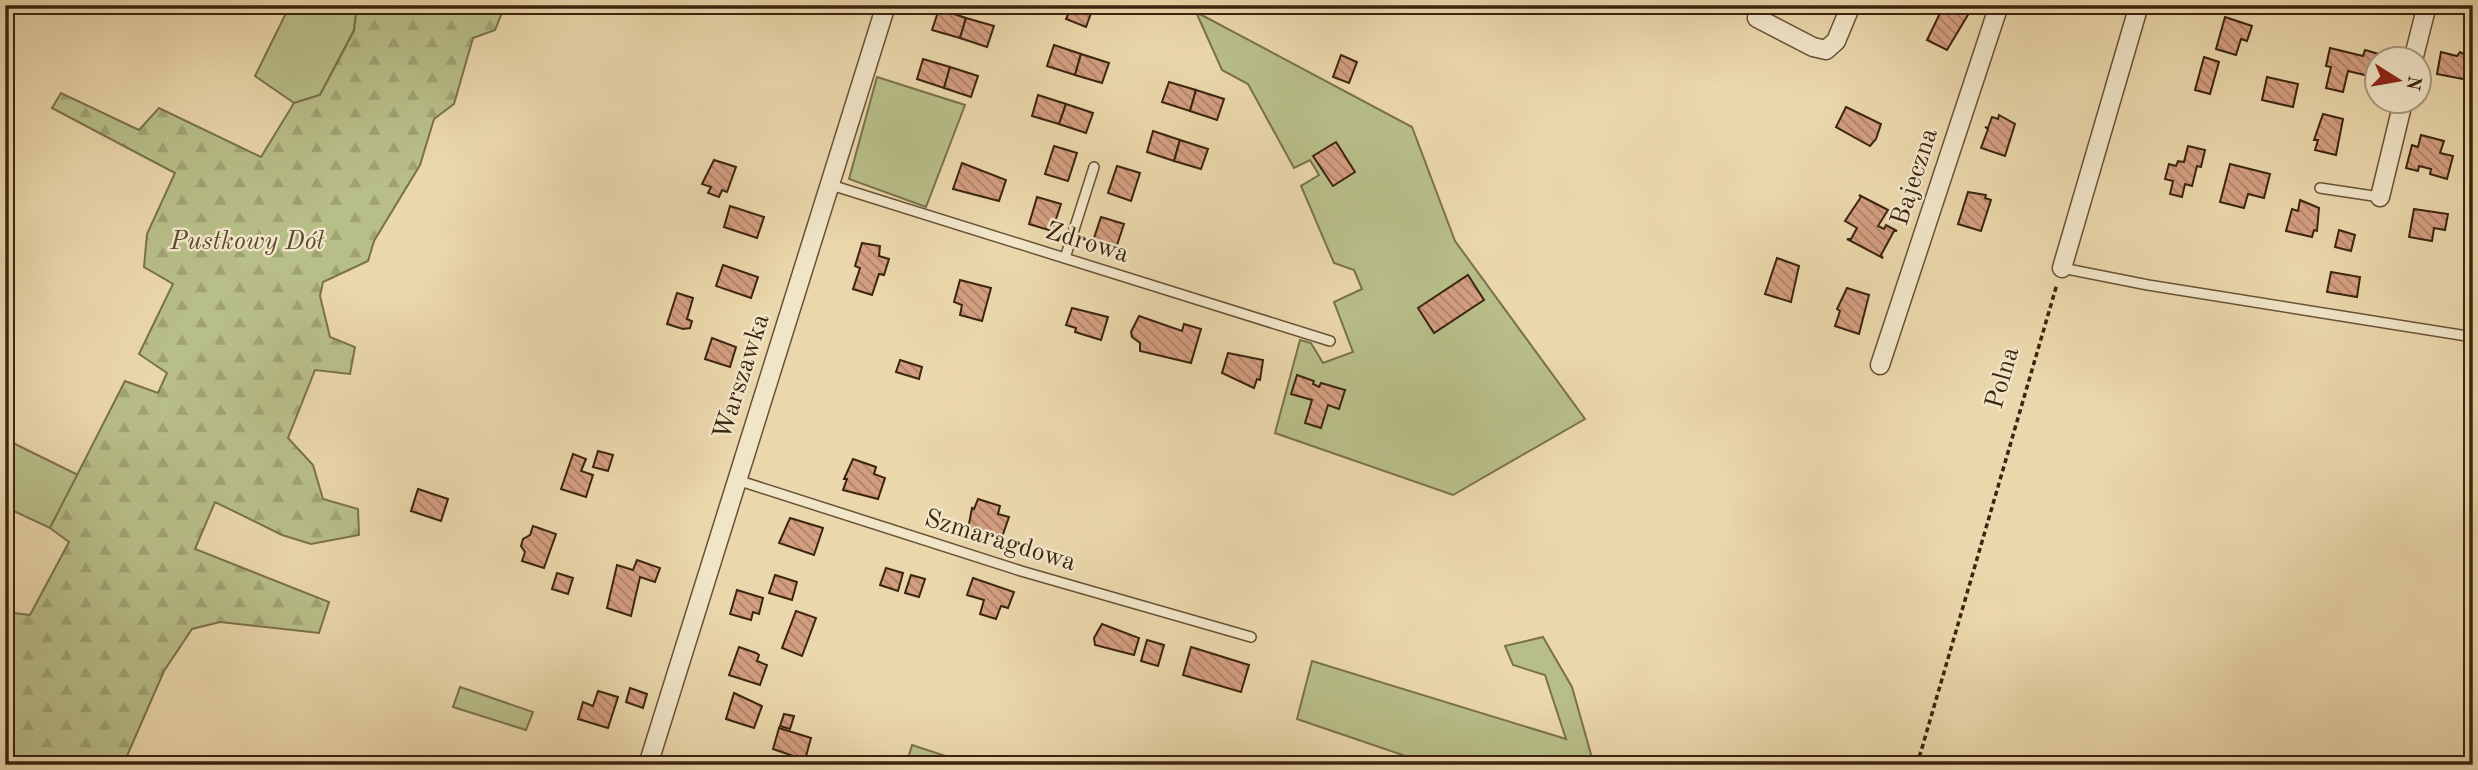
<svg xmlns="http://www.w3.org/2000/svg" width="2478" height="770" font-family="'Old Standard TT',serif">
  <defs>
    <pattern id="forest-firs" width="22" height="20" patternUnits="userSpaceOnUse" patternTransform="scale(1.75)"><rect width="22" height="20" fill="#b8be88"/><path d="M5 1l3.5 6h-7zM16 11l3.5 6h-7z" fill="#9fa374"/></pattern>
    <pattern id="building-back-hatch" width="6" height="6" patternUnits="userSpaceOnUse" patternTransform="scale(1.75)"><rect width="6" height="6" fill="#d49e80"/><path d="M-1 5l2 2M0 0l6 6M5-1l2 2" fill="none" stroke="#ad8167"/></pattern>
  </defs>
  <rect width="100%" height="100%" fill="#ead7ab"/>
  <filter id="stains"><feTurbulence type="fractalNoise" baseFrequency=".00286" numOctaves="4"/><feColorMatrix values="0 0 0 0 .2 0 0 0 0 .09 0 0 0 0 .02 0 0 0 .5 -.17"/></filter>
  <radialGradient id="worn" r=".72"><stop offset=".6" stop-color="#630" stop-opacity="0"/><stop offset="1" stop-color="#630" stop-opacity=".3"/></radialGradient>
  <!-- green -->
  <g fill="#b8be88" stroke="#7a714c" stroke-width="2">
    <path d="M290,5H357L354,30L320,95L294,103L255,76Z"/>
    <path d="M1196,12L1412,127L1455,241L1585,419L1453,495L1275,433L1300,340L1311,343L1323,363L1353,352L1334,302L1362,289L1354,270L1334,263L1301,186L1319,175L1310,160L1294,168L1248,84L1222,70Z"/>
    <path d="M877,77L965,105L926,207L849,179Z"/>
    <path d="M5,439L78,475L50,528L5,507Z"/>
    <path d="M1543,637L1572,687L1594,765H1432L1297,719L1312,661L1566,739L1545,675L1513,665L1505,646Z"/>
    <path d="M460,687L533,712L526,730L453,707Z"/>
    <path d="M912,745L973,765H906Z"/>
  </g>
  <!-- forest -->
  <path fill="url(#forest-firs)" stroke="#7a714c" stroke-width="2" d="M357,5H505L495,30L473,38L454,104L434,119L420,165L374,241L368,261L323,282L320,296L330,337L355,347L350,374L315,370L288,438L313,465L323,499L358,509L359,535L311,544L282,535L215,502L195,549L329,602L319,633L220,622L192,629L164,671L123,765H5V612L30,615L69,542L50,528L125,381L158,393L167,373L139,354L173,284L144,267L147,234L175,173L52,108L61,93L139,130L159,108L261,157L294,103L320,95L354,31Z"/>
  <!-- building -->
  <g fill="url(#building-back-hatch)" stroke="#3c240f" stroke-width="2">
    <path d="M1072,5H1094L1086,27L1066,19Z"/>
    <path d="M1944,5H1957L1969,13L1947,50L1927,40Z"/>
    <path d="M939,9L966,18L960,38L932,30Z"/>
    <path d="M2225,17L2252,26L2247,41L2241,39L2236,55L2216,49Z"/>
    <path d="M966,18L994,26L987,47L960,38Z"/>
    <path d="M1054,45L1081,54L1075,75L1047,66Z"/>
    <path d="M2330,48L2363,56L2365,50L2379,54L2373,77L2348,71L2343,92L2326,88L2331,67L2326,66Z"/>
    <path d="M2441,52L2457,56L2460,52L2473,59V81L2437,74Z"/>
    <path d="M1081,54L1109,63L1102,83L1075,75Z"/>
    <path d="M1341,55L1357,62L1349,83L1333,77Z"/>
    <path d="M2204,57L2219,62L2210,94L2195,90Z"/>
    <path d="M923,59L950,67L944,88L917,79Z"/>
    <path d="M950,67L978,76L971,97L944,88Z"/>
    <path d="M2267,77L2298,84L2293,107L2262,100Z"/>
    <path d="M1169,82L1196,90L1190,111L1162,102Z"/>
    <path d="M1196,90L1224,99L1217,120L1190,111Z"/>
    <path d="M1038,95L1066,104L1059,124L1032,116Z"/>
    <path d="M1066,104L1093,113L1086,133L1059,124Z"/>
    <path d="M1846,107L1881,124L1876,139L1870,146L1836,127Z"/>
    <path d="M2323,114L2343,119L2336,155L2315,150L2318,140H2314Z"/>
    <path d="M1999,115L2015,124L2005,156L1981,148L1988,129L1985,127L1988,128L1992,117L1998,119Z"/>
    <path d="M1153,131L1180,140L1174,161L1147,152Z"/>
    <path d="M2421,135L2444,141L2440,153L2453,156L2447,179L2430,174L2431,169L2419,166L2418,171L2406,168L2412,145L2418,147Z"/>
    <path d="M1180,140L1208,149L1201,169L1174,161Z"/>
    <path d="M1336,142L1355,172L1333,186L1313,156Z"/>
    <path d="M1054,146L1077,153L1068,181L1045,174Z"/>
    <path d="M2188,146L2205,150L2201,167L2197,166L2192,186L2185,184L2182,197L2170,194L2173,181L2165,179L2169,164L2176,166L2178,161L2184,162Z"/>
    <path d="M714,160L736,167L727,192L722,190L719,197L708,193L711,187L702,184Z"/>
    <path d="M962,163L1006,180L999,201L953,189Z"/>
    <path d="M2230,164L2270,174L2264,198L2248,194L2244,208L2220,202Z"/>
    <path d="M1117,166L1140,173L1131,201L1108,193Z"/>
    <path d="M1968,192L1986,195L1985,198L1991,200L1981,231L1958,224Z"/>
    <path d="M1859,195L1888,210L1878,226L1884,229L1886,225L1897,231H1894L1881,255L1883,258L1847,239H1851L1857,228L1845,221L1861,197Z"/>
    <path d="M1037,197L1061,204L1052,231L1029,224Z"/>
    <path d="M2300,200L2319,208L2317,231L2314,230L2312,237L2286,231L2292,209L2298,211Z"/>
    <path d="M730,206L764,217L757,238L724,227Z"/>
    <path d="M2414,209L2448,214L2445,230L2434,228L2432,241L2409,237Z"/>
    <path d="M1101,217L1124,224L1115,251L1092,244Z"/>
    <path d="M2339,230L2355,235L2351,251L2335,247Z"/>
    <path d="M862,243L880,246L879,256L889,259L884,275L879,274L872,295L853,289L860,268L855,266Z"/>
    <path d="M1777,258L1799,266L1791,302L1765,294Z"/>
    <path d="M723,265L758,277L751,298L716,286Z"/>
    <path d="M2331,272L2360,277L2357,297L2327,292Z"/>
    <path d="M1468,275L1484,300L1434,333L1418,308Z"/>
    <path d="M960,280L991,288L982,321L960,315L962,305L954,302Z"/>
    <path d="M1847,288L1869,295L1859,334L1835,326L1840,311L1837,309Z"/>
    <path d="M677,293L693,298L687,319L692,321L690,328L683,329L667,324Z"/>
    <path d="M1072,308L1108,317L1101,340L1075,332L1076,328L1066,325Z"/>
    <path d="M1139,316L1182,331L1184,324L1201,329L1191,363L1140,351V343L1132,337L1131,332Z"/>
    <path d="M712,338L736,347L730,367L705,359Z"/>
    <path d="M1228,353L1263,360L1260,380L1257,379L1254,388L1222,373Z"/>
    <path d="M900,360L922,367L919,379L896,372Z"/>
    <path d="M1297,375L1314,381L1313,384L1319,387L1321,383L1345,390L1339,409L1328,405L1321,428L1305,423L1312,400L1291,394Z"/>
    <path d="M598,451L613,455L608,471L593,467Z"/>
    <path d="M573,454L586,459L581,471L593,475L586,497L561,489Z"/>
    <path d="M853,459L876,467L874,474L885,478L878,499L843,490L847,479H844Z"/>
    <path d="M418,489L448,499L441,521L411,511Z"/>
    <path d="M978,499L1000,506L998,514L1009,517L1002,537L968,529L972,508L974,509Z"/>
    <path d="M790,518L823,528L814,555L779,543Z"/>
    <path d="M533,526L556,534L544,568L522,561L525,552L521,546L523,539L530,535Z"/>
    <path d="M637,560L660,568L655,582L640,577L631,616L607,608L617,565L633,570Z"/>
    <path d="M886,568L903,573L898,591L880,585Z"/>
    <path d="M557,573L573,578L568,594L552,589Z"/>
    <path d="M775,575L797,582L792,600L769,593Z"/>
    <path d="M911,575L925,579L919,597L905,593Z"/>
    <path d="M973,578L1014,592L1008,608L1001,606L996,619L980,614L984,600L967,595Z"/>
    <path d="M737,590L763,598L759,614L753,612L751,620L730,614Z"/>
    <path d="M796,611L816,618L802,656L782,648Z"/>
    <path d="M1102,624L1139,638L1134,655L1095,645L1094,638Z"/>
    <path d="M1147,640L1164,645L1158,666L1141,661Z"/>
    <path d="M739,647L756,653L759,655L757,661L767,665L760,685L729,675Z"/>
    <path d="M1191,647L1249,665L1241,692L1183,675Z"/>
    <path d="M630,688L647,694L643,708L626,702Z"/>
    <path d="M598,691L618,697L608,728L578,719L583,702L593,706Z"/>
    <path d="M734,693L762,706L754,728L726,719Z"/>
    <path d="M784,714L794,716L790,729L780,726Z"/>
    <path d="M779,728L811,738L805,760L773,749Z"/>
  </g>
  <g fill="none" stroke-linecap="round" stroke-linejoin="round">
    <defs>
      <g id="service">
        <path d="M831,185L1330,341"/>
        <path d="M2320,188L2380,197"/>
        <path d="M1065,258L1094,167"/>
        <path d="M2062,268L2148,285L2473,337"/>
        <path d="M737,480L1021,571L1251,637"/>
      </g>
      <g id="minor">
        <path d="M1757,18L1813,47L1826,50L1836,41L1851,5"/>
        <path d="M2413,60L2427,5"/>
        <path d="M2380,197L2403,102"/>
        <path d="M2062,268L2139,5"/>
        <path d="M1880,365L1999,5"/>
        <path d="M648,765L886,5"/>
      </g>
    </defs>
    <!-- service casing -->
    <use href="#service" stroke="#685136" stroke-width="12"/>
    <!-- minor casing -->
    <use href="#minor" stroke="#685136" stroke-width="21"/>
    <!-- path -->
    <path stroke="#3c240f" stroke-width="3.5" stroke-dasharray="5 3.5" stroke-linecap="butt" d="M1917,765L2057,284"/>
    <!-- service -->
    <use href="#service" stroke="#f1e5c8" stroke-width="9"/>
    <!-- minor -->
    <use href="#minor" stroke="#f1e5c8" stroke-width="18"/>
  </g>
  <g text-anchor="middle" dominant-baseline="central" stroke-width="5" stroke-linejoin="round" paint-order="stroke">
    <!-- street labels -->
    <g font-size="26" fill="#3c240f" stroke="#f1e5c8">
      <text transform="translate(1915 177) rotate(-72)">Bajeczna</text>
      <text transform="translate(1087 243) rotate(17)">Zdrowa</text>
      <text transform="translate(742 377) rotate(-72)">Warszawka</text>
      <text transform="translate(2003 378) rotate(-74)">Polna</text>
      <text transform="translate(1000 541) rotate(17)">Szmaragdowa</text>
    </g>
    <!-- park labels -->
    <g font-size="26" font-style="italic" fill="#5b4a2d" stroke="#f1e5c8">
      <text x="247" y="242">Pustkowy Dół</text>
    </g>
  </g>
  <!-- margin -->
  <rect width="2478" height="770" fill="none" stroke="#ead7ab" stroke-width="28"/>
  <rect x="7" y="7" width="2464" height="756" fill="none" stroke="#3c240f" stroke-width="3.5"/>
  <rect x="14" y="14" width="2450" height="742" fill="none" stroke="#3c240f" stroke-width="2"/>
  <!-- north arrow -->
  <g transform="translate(2398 80) rotate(101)"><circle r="33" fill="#f1e5c8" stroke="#a9987e" stroke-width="2"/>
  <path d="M0-5L12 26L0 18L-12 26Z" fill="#8f2418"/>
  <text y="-10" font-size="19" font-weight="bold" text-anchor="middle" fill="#3c240f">N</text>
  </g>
  <rect width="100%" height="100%" filter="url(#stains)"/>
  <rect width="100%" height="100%" fill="url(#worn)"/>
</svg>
